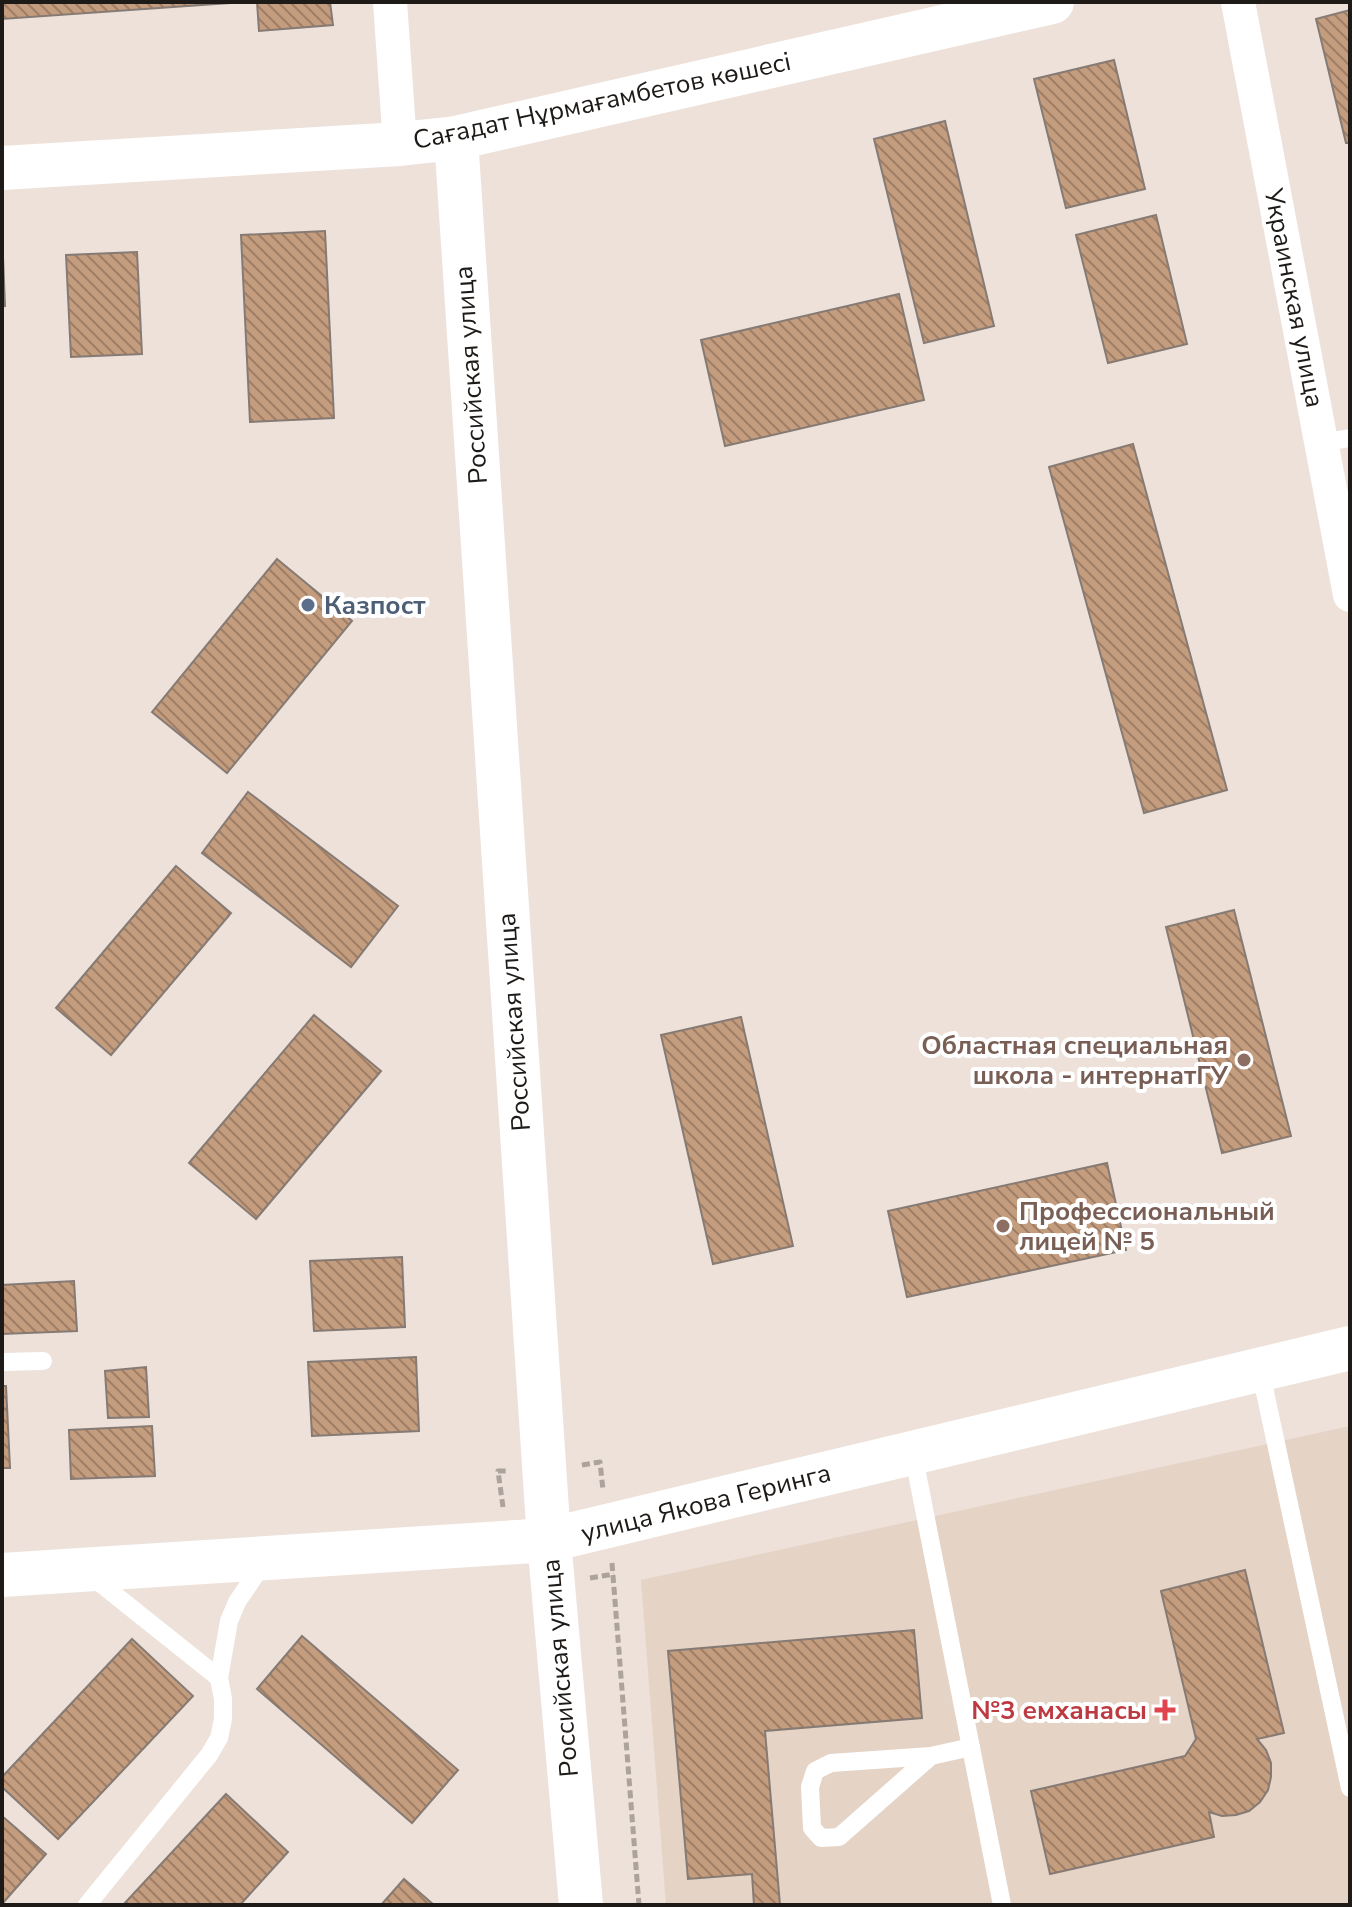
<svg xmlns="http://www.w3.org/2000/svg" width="1352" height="1907" font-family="'Nunito Sans',sans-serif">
  <defs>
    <pattern id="building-back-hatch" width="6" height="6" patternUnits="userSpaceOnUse" patternTransform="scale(2)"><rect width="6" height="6" fill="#c49c7e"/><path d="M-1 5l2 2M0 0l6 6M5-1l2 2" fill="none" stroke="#9f7e66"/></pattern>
  </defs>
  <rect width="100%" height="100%" fill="#ede1d9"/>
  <!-- built -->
  <path fill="#e5d3c6" d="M1350,1426V1905H666L641,1580Z"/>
  <!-- building -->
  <g fill="url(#building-back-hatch)" stroke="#867b74" stroke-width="2">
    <path d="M2,2H245L2,19Z"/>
    <path d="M257,2H330L333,25L259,31Z"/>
    <path d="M1350,10V143H1346L1316,19Z"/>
    <path d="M1114,60L1145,189L1066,208L1034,79Z"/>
    <path d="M945,121L994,326L924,343L874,139Z"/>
    <path d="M1156,215L1187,344L1108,363L1076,235Z"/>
    <path d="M325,231L334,418L250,422L241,235Z"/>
    <path d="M2,233L5,306H2Z"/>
    <path d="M137,252L142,354L71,357L66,255Z"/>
    <path d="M899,294L924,400L725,446L701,340Z"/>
    <path d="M1133,444L1227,790L1144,813L1049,467Z"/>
    <path d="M277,559L352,621L227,773L152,712Z"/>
    <path d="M248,792L398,906L351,967L202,853Z"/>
    <path d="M176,866L231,913L111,1055L56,1008Z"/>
    <path d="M1234,910L1291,1136L1222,1153L1166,927Z"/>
    <path d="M314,1015L381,1071L256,1219L189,1163Z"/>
    <path d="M741,1017L793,1246L713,1264L661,1035Z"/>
    <path d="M1107,1163L1126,1250L907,1297L888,1211Z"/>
    <path d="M402,1257L405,1327L314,1331L310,1261Z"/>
    <path d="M74,1281L77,1331L2,1334V1285Z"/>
    <path d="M416,1357L419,1431L312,1436L308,1362Z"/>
    <path d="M146,1367L149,1417L108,1418L105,1371Z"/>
    <path d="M2,1386H6L10,1468H2Z"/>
    <path d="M152,1426L155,1476L71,1479L69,1430Z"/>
    <path d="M1245,1570L1284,1733L1257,1739L1266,1750L1271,1763V1777L1268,1790L1260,1802L1249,1811L1236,1815L1222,1816L1209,1812L1214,1837L1050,1874L1031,1791L1185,1756L1196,1739L1161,1591Z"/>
    <path d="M914,1630L922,1718L765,1731L780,1905H754L752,1874L688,1879L668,1651Z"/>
    <path d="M302,1636L458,1770L412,1823L257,1689Z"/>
    <path d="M132,1639L193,1696L58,1839L2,1787V1777Z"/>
    <path d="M226,1794L288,1852L240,1905H123Z"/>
    <path d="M2,1816L46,1854L2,1904Z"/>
    <path d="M404,1879L434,1905H381Z"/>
  </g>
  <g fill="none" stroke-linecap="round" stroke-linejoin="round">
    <!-- path -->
    <g stroke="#ada39d" stroke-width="5" stroke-dasharray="8 4" stroke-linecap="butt">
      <path d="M582,1465L600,1462L603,1490"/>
      <path d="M503,1507L498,1471H508"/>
      <path d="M612,1563L639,1905"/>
      <path d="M590,1578L614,1574"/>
    </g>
    <!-- lane -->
    <g stroke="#fff" stroke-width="18">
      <path d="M1321,443L1350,438"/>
      <path d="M2,1362L43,1361"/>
      <path d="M1260,1369L1350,1788"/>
      <path d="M913,1453L1002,1905"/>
      <path d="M90,1575L219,1678"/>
      <path d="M931,1756L839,1837L821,1838L812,1828L810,1787L815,1771L831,1763L931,1756L971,1747"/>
      <path d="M87,1905L209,1755L219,1738L223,1719V1699L219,1678L229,1621L237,1602L264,1562"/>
    </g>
    <!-- street -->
    <g stroke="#fff" stroke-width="34">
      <path d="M390,2L400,144"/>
      <path d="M1238,2L1350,595"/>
    </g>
    <!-- secondary -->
    <g stroke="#fff" stroke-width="44">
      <path d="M456,138L549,1540L581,1905"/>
      <path d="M2,168L400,144L456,138L1052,2"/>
      <path d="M2,1575L549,1540L1350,1348"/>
    </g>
  </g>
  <!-- markers -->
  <circle fill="#5c6f8a" stroke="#fff" stroke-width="3" cx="308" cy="605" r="8"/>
  <g fill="#8d6e63" stroke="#fff" stroke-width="3">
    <circle cx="1244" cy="1060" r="8"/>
    <circle cx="1003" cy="1226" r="8"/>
  </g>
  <path fill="#e0444e" stroke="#fff" stroke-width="3" d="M1161 1698h8v8h8v8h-8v8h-8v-8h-8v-8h8z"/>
  <g text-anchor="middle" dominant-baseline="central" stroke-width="8" stroke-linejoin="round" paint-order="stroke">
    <!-- street labels -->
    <g font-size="26" fill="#1e1a17" stroke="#fff">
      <text transform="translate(602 101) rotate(-12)">Сағадат Нұрмағамбетов көшесі</text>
      <text transform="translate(1294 298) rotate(79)">Украинская улица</text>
      <text transform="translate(471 375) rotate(-94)">Российская улица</text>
      <text transform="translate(514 1022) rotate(-94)">Российская улица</text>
      <text transform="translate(706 1503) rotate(-14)">улица Якова Геринга</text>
      <text transform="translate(560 1668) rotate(-95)">Российская улица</text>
    </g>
    <!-- service labels -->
    <g font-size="26" font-weight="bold" fill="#4e5e75" stroke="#fff" text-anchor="start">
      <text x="324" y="605">Казпост</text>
    </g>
    <!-- education labels -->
    <g font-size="26" font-weight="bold" fill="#785e54" stroke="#fff" text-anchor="end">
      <text x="1228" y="1045">Областная специальная<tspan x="1228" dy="30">школа - интернатГУ</tspan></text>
      <text x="1019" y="1211" text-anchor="start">Профессиональный<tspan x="1019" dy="30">лицей № 5</tspan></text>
    </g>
    <!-- health labels -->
    <g font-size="26" font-weight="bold" fill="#be3a42" stroke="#fff" text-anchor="end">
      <text x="1147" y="1710">№3 емханасы</text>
    </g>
  </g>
  <!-- border -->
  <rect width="1352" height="1907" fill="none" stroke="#1e1a17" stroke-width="8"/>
</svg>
